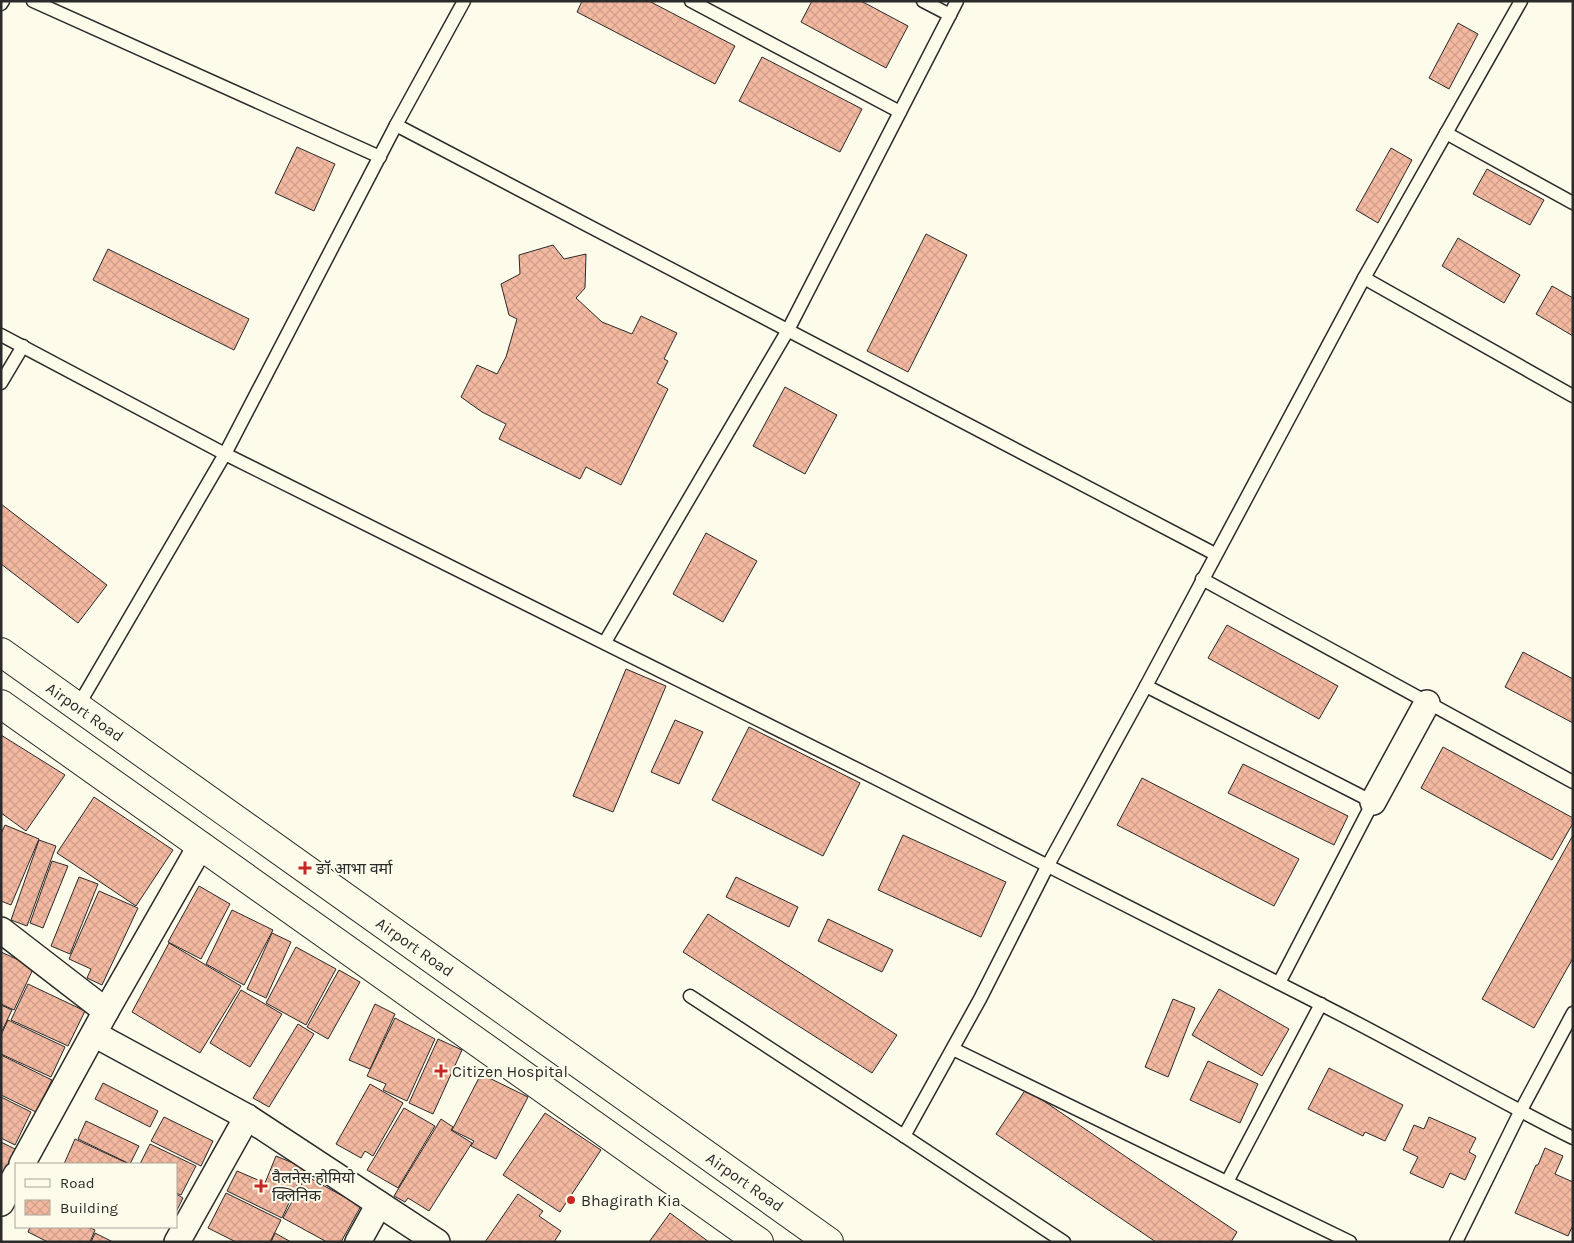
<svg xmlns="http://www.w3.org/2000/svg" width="1574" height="1243" font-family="Karla,'Noto Sans Devanagari',sans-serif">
  <defs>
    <pattern id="building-cross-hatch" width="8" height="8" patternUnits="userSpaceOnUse" patternTransform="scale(1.25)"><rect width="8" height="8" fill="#f2b8a0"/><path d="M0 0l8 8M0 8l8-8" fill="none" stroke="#d09e8a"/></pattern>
  </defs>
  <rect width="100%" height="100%" fill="#fdfbea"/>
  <!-- building -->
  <g fill="url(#building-cross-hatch)" stroke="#2b2b2b">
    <path d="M582,1H649L735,46L715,84L577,12Z"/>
    <path d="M812,1H861L908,26L886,68L801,22Z"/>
    <path d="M1458,23L1478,34L1449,89L1429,78Z"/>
    <path d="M762,57L862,109L840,152L739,101Z"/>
    <path d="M297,147L335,164L314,211L275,193Z"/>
    <path d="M1391,148L1412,160L1378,223L1356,210Z"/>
    <path d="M1487,169L1544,200L1530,225L1473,194Z"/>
    <path d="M926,234L967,255L908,372L867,351Z"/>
    <path d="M1458,238L1520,275L1504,303L1442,266Z"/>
    <path d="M553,245L564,259L586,254L585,288L576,298L602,322L632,334L641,316L677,333L664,359L668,361L657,383L668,389L621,485L586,467L580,479L499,439L506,424L482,412L461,397L477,365L497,374L506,357L517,319L509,315L501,284L520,274L519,255Z"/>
    <path d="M108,249L249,319L234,350L93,280Z"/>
    <path d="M1552,286L1573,298V336L1536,314Z"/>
    <path d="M785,387L837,415L805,474L753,446Z"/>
    <path d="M1,504L107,585L78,623L1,564Z"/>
    <path d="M706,533L757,561L723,622L673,594Z"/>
    <path d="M1227,625L1338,686L1319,719L1208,658Z"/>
    <path d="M1523,652L1573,679V723L1505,687Z"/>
    <path d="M626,669L666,686L613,812L573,796Z"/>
    <path d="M675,720L703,732L679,784L651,772Z"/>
    <path d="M749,727L860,783L823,856L712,800Z"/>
    <path d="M1,735L65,775L26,831L1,813Z"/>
    <path d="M1443,747L1573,818V823L1552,860L1421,788Z"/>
    <path d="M1243,764L1348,816L1334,845L1228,793Z"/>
    <path d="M1142,778L1299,859L1274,906L1117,825Z"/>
    <path d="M94,797L173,850L136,906L57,853Z"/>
    <path d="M5,825L39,839L11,905L1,901V834Z"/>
    <path d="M903,835L1006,882L981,937L878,890Z"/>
    <path d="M1573,835V958L1534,1028L1482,999Z"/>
    <path d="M39,840L56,846L27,926L11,920Z"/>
    <path d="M52,861L68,866L43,928L30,923Z"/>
    <path d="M79,877L98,884L70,954L51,946Z"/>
    <path d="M736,877L798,907L789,927L726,897Z"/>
    <path d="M199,886L230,904L201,959L168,942Z"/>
    <path d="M99,891L138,908L102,985L87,978L91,969L69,959Z"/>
    <path d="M232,910L273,930L244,985L206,964Z"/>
    <path d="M708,914L897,1035L872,1073L683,952Z"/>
    <path d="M828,919L893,950L882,972L818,941Z"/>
    <path d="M272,933L291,942L266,998L247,989Z"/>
    <path d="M169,943L241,986L200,1053L132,1012Z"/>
    <path d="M296,947L336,969L306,1025L266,1003Z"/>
    <path d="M1,952L34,967L14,1010L1,1004Z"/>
    <path d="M339,970L360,982L328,1039L307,1027Z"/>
    <path d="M28,984L85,1011L68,1046L11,1020Z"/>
    <path d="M1219,989L1289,1029L1262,1076L1192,1035Z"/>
    <path d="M241,990L282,1014L250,1067L210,1043Z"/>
    <path d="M1173,999L1195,1008L1168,1077L1145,1067Z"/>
    <path d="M375,1004L395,1014L370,1069L349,1060Z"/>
    <path d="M1,1005L12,1010L1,1033Z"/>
    <path d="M395,1018L435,1039L407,1101L383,1090L386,1084L367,1076Z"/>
    <path d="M8,1020L65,1047L51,1077L1,1054V1035Z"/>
    <path d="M298,1024L314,1034L269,1107L253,1098Z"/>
    <path d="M438,1039L462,1050L433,1114L409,1103Z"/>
    <path d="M1,1055L52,1080L36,1112L1,1095Z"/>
    <path d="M1208,1061L1258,1084L1240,1123L1190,1100Z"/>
    <path d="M1329,1068L1403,1105L1385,1141L1365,1132L1363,1136L1308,1109Z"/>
    <path d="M481,1074L528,1097L496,1159L471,1146L474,1141L452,1130Z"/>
    <path d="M103,1083L158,1111L150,1127L95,1099Z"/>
    <path d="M370,1084L403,1103L373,1156L365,1151L361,1158L336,1144Z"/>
    <path d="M1026,1089L1237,1232L1231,1242H1156L996,1134Z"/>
    <path d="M1,1097L31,1112L15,1145L1,1138Z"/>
    <path d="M404,1108L435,1126L398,1188L367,1170Z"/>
    <path d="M545,1113L601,1150L560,1212L503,1175Z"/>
    <path d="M164,1117L213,1141L201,1166L151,1141Z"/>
    <path d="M1429,1117L1476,1138L1469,1152L1476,1156L1465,1180L1450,1173L1443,1188L1410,1173L1418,1157L1403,1150L1414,1125L1424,1129Z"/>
    <path d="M441,1119L453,1127L451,1130L472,1143L429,1211L408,1198L405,1202L394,1196Z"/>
    <path d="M86,1121L139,1146L130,1164L78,1139Z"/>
    <path d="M75,1139L129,1164H64Z"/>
    <path d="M1,1142L17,1150L1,1179Z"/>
    <path d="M150,1144L196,1166L181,1195L176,1193V1164H140Z"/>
    <path d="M1545,1148L1563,1156L1555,1174L1573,1182V1225L1568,1236L1515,1213L1536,1165H1538Z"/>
    <path d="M276,1156L305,1168L282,1218L227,1191L237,1171L265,1183Z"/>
    <path d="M306,1176L361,1206L341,1242H327L283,1218Z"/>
    <path d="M226,1193L281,1220L270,1242H236L208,1228Z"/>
    <path d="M176,1194L183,1198L176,1212Z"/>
    <path d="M518,1194L543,1211L539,1216L561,1231L554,1242H485Z"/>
    <path d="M670,1213L709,1242H649Z"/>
    <path d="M30,1227H88L95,1230L90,1242H48L28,1232Z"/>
    <path d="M95,1233L113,1242H91Z"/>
    <path d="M275,1233L291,1242H271Z"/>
  </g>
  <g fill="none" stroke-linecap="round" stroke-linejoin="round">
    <defs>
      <g id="service">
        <path d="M33,1L380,157"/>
        <path d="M691,1L900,112"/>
        <path d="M923,1L950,15"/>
        <path d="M1,4L3,1"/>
        <path d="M396,125L1215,554"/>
        <path d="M1446,133L1573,203"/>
        <path d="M1364,278L1573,396"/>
        <path d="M1,335L225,454L396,125L464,1"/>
        <path d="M1,383L23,346"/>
        <path d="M1202,579L1573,782"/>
        <path d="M605,642L788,330L957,1"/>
        <path d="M1146,686L1373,802L1279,983"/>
        <path d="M78,706L225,454C591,635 955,817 1318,1003C1404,1046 1487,1095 1573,1138"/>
        <path d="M690,996L904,1136"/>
        <path d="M953,1049L1350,1242"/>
        <path d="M1227,1182L1321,1004"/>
        <path d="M1064,1242L904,1136L980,999L1048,865L1146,686L1364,278L1521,1"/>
        <path d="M1456,1242L1520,1112L1573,1013"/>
      </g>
      <g id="minor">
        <path d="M1373,802L1427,703"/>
        <path d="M1,930L106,1011"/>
        <path d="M94,1034L247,1117L437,1242"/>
        <path d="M22,1164L106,1011L201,845"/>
        <path d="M1,1203L16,1175"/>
        <path d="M177,1242L247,1117"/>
        <path d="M358,1242L379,1204"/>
      </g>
      <g id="primary">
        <path d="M1,652L829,1242"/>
        <path d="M1,704L759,1242"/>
      </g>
    </defs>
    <!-- service casing -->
    <use href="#service" stroke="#2b2b2b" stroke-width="15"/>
    <!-- minor casing -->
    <use href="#minor" stroke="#2b2b2b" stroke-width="28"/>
    <!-- primary casing -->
    <use href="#primary" stroke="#2b2b2b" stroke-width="30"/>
    <!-- service -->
    <use href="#service" stroke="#fdfbea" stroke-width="12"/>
    <!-- minor -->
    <use href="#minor" stroke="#fdfbea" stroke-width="25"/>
    <!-- primary -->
    <use href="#primary" stroke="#fdfbea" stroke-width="28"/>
  </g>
  <!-- markers -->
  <g fill="#c62828" stroke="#fdfbea" stroke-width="2">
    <path d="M302.5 860.5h5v5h5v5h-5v5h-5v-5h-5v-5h5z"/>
    <path d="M438.5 1063.5h5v5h5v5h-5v5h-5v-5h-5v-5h5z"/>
    <path d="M258.5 1178.5h5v5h5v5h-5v5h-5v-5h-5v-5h5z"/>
    <circle cx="571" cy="1200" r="5"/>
  </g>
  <g text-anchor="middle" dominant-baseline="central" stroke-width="4" stroke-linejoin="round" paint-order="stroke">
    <!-- street labels -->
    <g font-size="16" fill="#2b2b2b" stroke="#fdfbea">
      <text transform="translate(85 712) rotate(35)">Airport Road</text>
      <text transform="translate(415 947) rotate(35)">Airport Road</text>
      <text transform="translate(745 1182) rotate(35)">Airport Road</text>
    </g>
    <!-- poi labels -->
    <g font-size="16" fill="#2b2b2b" stroke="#fdfbea" text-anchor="start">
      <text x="316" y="868">ङॉ आभा वर्मा</text>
      <text x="452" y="1071">Citizen Hospital</text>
      <text x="272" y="1177">वैलनेस होमियो<tspan x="272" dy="18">क्लिनिक</tspan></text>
      <text x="581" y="1200">Bhagirath Kia</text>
    </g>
  </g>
  <!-- border -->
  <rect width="1574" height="1243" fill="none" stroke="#2b2b2b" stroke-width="5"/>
  <!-- legend -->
  <rect x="15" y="1163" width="162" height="65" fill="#fdfbea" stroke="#a9a89e"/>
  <rect x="25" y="1179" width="25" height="8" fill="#fdfbea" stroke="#a9a89e"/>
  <text x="60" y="1188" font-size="15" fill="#2b2b2b">Road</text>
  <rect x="25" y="1200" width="25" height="15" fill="url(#building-cross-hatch)" stroke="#a9a89e"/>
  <text x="60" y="1213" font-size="15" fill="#2b2b2b">Building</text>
</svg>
